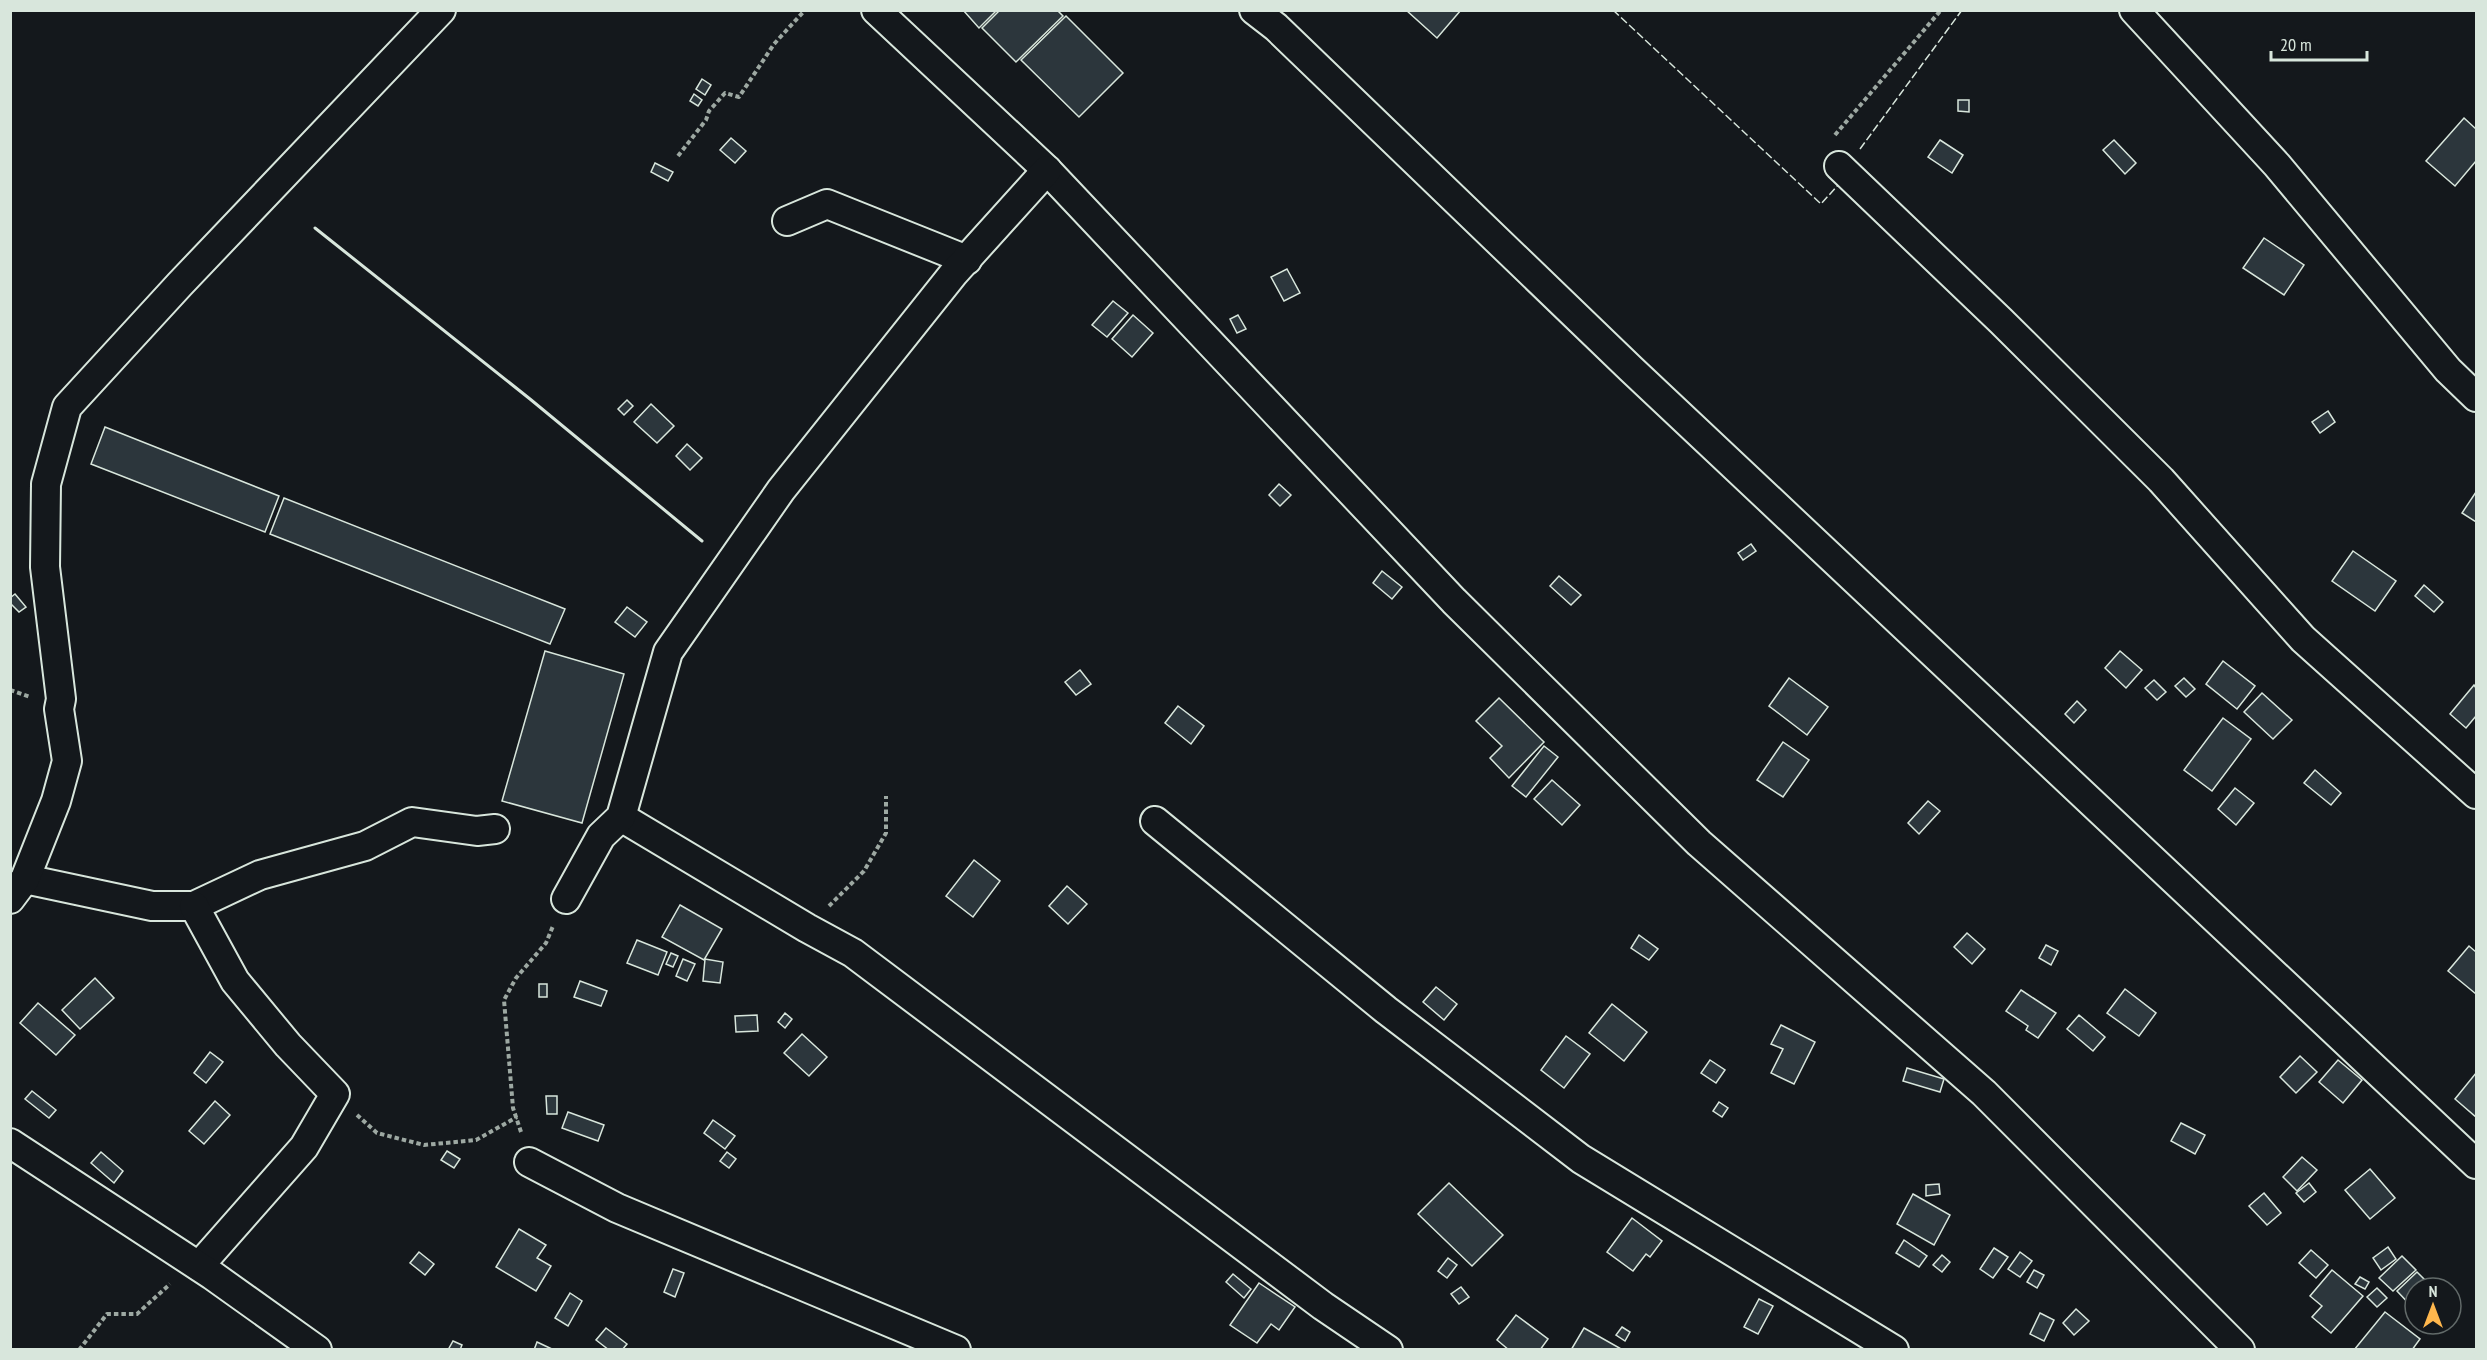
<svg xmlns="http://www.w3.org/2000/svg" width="2487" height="1360" font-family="'PT Sans Narrow',sans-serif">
  <rect width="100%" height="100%" fill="#14181c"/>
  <!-- building -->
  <g fill="#2c363c" stroke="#d8e6dc" stroke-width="1.5">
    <path d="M963,10H997L979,28Z"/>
    <path d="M1000,10H1057L1063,16L1016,62L982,28Z"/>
    <path d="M1406,10H1461L1437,38Z"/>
    <path d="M1066,16L1123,73L1079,117L1021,60Z"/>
    <path d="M702,79L711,85L705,95L696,89Z"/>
    <path d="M694,94L702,100L698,106L690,101Z"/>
    <path d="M1958,100H1969V112L1958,111Z"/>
    <path d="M2464,118L2476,129V161L2455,186L2426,161Z"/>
    <path d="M731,138L746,151L735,163L720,150Z"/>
    <path d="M1940,140L1963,155L1952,173L1928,157Z"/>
    <path d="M2114,140L2136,163L2125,174L2103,150Z"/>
    <path d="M655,163L673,172L668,181L651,172Z"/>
    <path d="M2264,238L2304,265L2284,295L2243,268Z"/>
    <path d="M1287,269L1300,293L1284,301L1271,277Z"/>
    <path d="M1113,301L1128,313L1107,337L1092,325Z"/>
    <path d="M1133,315L1153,333L1132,357L1112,339Z"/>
    <path d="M1238,315L1246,329L1237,333L1230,319Z"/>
    <path d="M627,400L633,406L624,415L618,409Z"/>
    <path d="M651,404L674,426L657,443L634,422Z"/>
    <path d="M2328,411L2335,422L2320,433L2312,422Z"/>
    <path d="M105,427L279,496L265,532L91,464Z"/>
    <path d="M687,444L702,458L690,470L676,456Z"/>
    <path d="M1279,484L1291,495L1280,506L1269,495Z"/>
    <path d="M2476,492V522L2462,513Z"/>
    <path d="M284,498L565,609L550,644L270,534Z"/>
    <path d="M1751,544L1756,551L1743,560L1738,553Z"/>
    <path d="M2353,551L2396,581L2375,611L2332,581Z"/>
    <path d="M1382,571L1402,587L1392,599L1373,583Z"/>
    <path d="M1559,576L1581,595L1571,605L1550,586Z"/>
    <path d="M2424,585L2443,602L2434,612L2415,596Z"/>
    <path d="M15,594L26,607L19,612L10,603V598Z"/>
    <path d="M627,607L647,622L635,637L615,622Z"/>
    <path d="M545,651L624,674L582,823L502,801Z"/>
    <path d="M2120,651L2142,670L2126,688L2105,668Z"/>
    <path d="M2223,661L2255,686L2237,709L2206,684Z"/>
    <path d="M1080,670L1091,684L1076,695L1065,682Z"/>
    <path d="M1789,678L1828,707L1807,735L1769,706Z"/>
    <path d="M2184,678L2195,689L2186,697L2175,686Z"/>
    <path d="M2154,680L2166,692L2157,700L2145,688Z"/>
    <path d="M2474,685L2476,688V716L2466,728L2450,714Z"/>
    <path d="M2262,693L2292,720L2273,739L2244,712Z"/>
    <path d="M1499,698L1544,742L1509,778L1490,758L1502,746L1476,721Z"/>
    <path d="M2077,701L2086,710L2074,723L2065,714Z"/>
    <path d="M1178,706L1204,726L1191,744L1165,723Z"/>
    <path d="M2223,718L2251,739L2212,791L2184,770Z"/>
    <path d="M1783,742L1809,760L1783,797L1757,780Z"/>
    <path d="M1544,746L1558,757L1526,797L1512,786Z"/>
    <path d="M2315,770L2341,793L2331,805L2304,783Z"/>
    <path d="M1552,780L1580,805L1562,825L1534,799Z"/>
    <path d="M2235,788L2254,803L2236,825L2218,809Z"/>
    <path d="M1928,801L1940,811L1919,834L1908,823Z"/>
    <path d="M974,860L1000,881L973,917L946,896Z"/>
    <path d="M1067,886L1087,904L1068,924L1049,906Z"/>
    <path d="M680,905L722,929L704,960L662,937Z"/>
    <path d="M1967,933L1985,949L1972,964L1954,947Z"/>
    <path d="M1639,935L1658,949L1649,960L1631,948Z"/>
    <path d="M637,940L667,952L658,975L627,963Z"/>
    <path d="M2046,945L2058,951L2051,965L2039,958Z"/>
    <path d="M2469,946L2476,952V994L2448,971Z"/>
    <path d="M671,953L678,956L673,967L666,964Z"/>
    <path d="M683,959L695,964L687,981L676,976Z"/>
    <path d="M705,959L723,962L720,983L703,981Z"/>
    <path d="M95,978L114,998L80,1029L62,1010Z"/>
    <path d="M580,981L607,991L601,1006L574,997Z"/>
    <rect x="539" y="984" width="8" height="13"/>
    <path d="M1436,987L1457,1004L1444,1020L1423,1002Z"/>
    <path d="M2125,989L2156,1013L2139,1036L2107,1013Z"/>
    <path d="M2021,990L2056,1013L2038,1038L2026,1030L2028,1026L2006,1011Z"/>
    <path d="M38,1003L75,1035L56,1055L20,1023Z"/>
    <path d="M1612,1004L1647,1032L1624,1061L1589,1033Z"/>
    <path d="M785,1013L792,1019L785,1028L778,1022Z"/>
    <path d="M757,1015L758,1031L736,1032L735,1016Z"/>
    <path d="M2079,1015L2105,1037L2093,1051L2067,1029Z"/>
    <path d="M1781,1025L1815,1042L1794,1084L1771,1073L1783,1049L1771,1044Z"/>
    <path d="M802,1034L827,1057L809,1076L784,1053Z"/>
    <path d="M1566,1036L1590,1054L1564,1088L1541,1070Z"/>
    <path d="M210,1052L223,1062L206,1083L194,1073Z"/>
    <path d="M2300,1056L2317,1072L2296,1093L2280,1077Z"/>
    <path d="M1710,1060L1725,1070L1716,1083L1701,1073Z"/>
    <path d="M2338,1060L2362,1080L2343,1103L2319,1082Z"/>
    <path d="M1907,1068L1944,1079L1940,1092L1903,1081Z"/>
    <path d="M2476,1073V1117L2455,1099Z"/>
    <path d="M32,1091L56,1110L49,1118L25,1099Z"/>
    <path d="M546,1096H557V1114H547Z"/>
    <path d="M215,1101L230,1115L204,1144L189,1131Z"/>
    <path d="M1719,1102L1728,1108L1722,1117L1713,1111Z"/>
    <path d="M568,1112L604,1125L598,1141L562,1128Z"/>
    <path d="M713,1120L735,1136L725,1149L704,1133Z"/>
    <path d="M2181,1123L2205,1135L2195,1154L2171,1141Z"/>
    <path d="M447,1151L460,1159L454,1168L441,1160Z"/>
    <path d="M101,1152L123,1171L114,1183L91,1163Z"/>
    <path d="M727,1152L736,1159L729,1168L720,1161Z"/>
    <path d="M2302,1157L2317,1170L2297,1191L2283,1177Z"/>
    <path d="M2370,1169L2395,1198L2370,1219L2345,1190Z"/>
    <path d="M1449,1183L1503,1235L1472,1266L1418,1214Z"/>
    <path d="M2309,1183L2316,1192L2304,1202L2296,1193Z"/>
    <path d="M1939,1184L1940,1194L1926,1196V1185Z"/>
    <path d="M2264,1193L2281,1213L2267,1225L2249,1206Z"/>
    <path d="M1913,1194L1950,1215L1934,1245L1897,1224Z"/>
    <path d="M1632,1218L1662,1241L1650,1257L1646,1254L1633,1271L1607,1252Z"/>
    <path d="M519,1229L546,1245L537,1258L551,1266L536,1291L496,1267Z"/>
    <path d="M1904,1240L1927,1256L1919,1267L1896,1253Z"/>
    <path d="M2388,1247L2396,1259L2381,1270L2373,1258Z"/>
    <path d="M1994,1248L2008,1257L1993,1278L1980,1269Z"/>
    <path d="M2311,1250L2328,1265L2316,1278L2299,1263Z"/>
    <path d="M419,1252L434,1264L425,1275L410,1263Z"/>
    <path d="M2020,1252L2032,1261L2020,1277L2008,1269Z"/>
    <path d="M1942,1255L1950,1262L1942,1272L1933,1265Z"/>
    <path d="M2402,1256L2416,1270L2393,1291L2379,1278Z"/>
    <path d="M1448,1258L1457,1265L1447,1278L1438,1271Z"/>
    <path d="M673,1269L684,1273L675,1297L664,1292Z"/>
    <path d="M2034,1270L2044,1275L2037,1288L2027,1282Z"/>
    <path d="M2332,1270L2363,1296L2331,1333L2312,1317L2322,1306L2310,1296Z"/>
    <path d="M2417,1272L2433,1288H2415V1310L2397,1291Z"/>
    <path d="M1233,1274L1251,1289L1244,1298L1226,1282Z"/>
    <path d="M2360,1277L2369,1282L2365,1289L2355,1284Z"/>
    <path d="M1259,1283L1295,1307L1279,1330L1271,1324L1257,1343L1230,1325Z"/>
    <path d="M1461,1287L1469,1297L1459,1304L1451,1294Z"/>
    <path d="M2377,1288L2387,1298L2377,1307L2367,1297Z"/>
    <path d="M570,1293L582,1301L568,1326L555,1318Z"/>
    <path d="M1759,1299L1773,1306L1758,1334L1744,1327Z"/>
    <path d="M2076,1309L2089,1321L2074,1335L2063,1323Z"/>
    <path d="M2385,1312L2420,1339L2412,1350H2354Z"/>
    <path d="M2040,1313L2054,1320L2044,1341L2030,1334Z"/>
    <path d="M1516,1315L1548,1339L1540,1350H1509L1497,1340Z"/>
    <path d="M1622,1327L1630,1332L1625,1341L1616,1335Z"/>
    <path d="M606,1328L627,1344L622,1350H609L596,1340Z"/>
    <path d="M1584,1328L1623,1350H1571Z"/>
    <path d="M453,1341L462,1345L460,1350H448Z"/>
    <path d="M537,1342L554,1350H534Z"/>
  </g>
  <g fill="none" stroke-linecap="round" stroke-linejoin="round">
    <defs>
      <g id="street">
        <path d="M876,10L1047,170L1454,601L1699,843L1984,1093L2240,1350"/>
        <path d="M1254,10L1276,27L1631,369L2476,1164"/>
        <path d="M2134,10L2277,165L2448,370L2476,397"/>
        <path d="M1839,166L2001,321L2161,480L2303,639L2476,794"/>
        <path d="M787,221L827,204L967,260"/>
        <path d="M621,817L807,928L853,953L1323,1306L1388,1350"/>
        <path d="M1155,821L1386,1010L1581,1159L1894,1350"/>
        <path d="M25,879L152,906H194L260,875L365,846L412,822L477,831L495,829"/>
        <path d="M10,899L25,879L56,801L67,761L59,709L61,699L45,567L46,484L67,407L180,284L441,10"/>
        <path d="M566,899L601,836L621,817L668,652L781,490L954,273L1047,170"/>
        <path d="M194,906L235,981L288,1045L335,1094L304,1147L199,1266"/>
        <path d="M10,1143L212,1275L317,1350"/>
        <path d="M529,1162L617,1208L956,1350"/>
      </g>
    </defs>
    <!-- street casing -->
    <use href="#street" stroke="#d8e6dc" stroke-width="32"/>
    <!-- path -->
    <g stroke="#9da8a2" stroke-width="4" stroke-dasharray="4.5 3" stroke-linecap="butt">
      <path d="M1835,135L1941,10"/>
      <path d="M678,156L706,120L709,111L725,93L739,97L774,44L805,10"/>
      <path d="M10,690L30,697"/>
      <path d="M829,906L864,871L886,833V796"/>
      <path d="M357,1115L377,1133L424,1145L476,1140L517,1117"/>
      <path d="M521,1132L513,1108L504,1000L516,978L546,943L553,926"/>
      <path d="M79,1350L107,1314H137L170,1284"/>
    </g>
    <!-- street -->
    <use href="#street" stroke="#14181c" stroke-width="28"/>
    <!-- fence -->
    <g stroke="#d8e6dc" stroke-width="1.5" stroke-dasharray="8 3" stroke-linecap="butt">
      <path d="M1613,10L1821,204L1838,185"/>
      <path d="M1860,149L1962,10"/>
    </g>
    <!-- wall -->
    <path stroke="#d8e6dc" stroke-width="3" d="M315,228L530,399L702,541"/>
  </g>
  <!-- border -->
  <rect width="2487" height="1360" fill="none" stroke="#d8e6dc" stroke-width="24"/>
  <!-- north arrow -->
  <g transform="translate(2433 1306)"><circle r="28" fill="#14181c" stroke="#626a69" stroke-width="1.5"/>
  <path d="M0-4.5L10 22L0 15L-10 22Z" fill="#ffb74d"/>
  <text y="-9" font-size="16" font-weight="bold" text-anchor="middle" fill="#d8e6dc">N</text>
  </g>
  <!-- scale -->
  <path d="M2271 51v9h96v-9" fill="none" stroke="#d8e6dc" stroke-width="3"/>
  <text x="2280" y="51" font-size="18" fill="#d8e6dc" stroke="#14181c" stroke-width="4.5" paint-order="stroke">20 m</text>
</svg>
